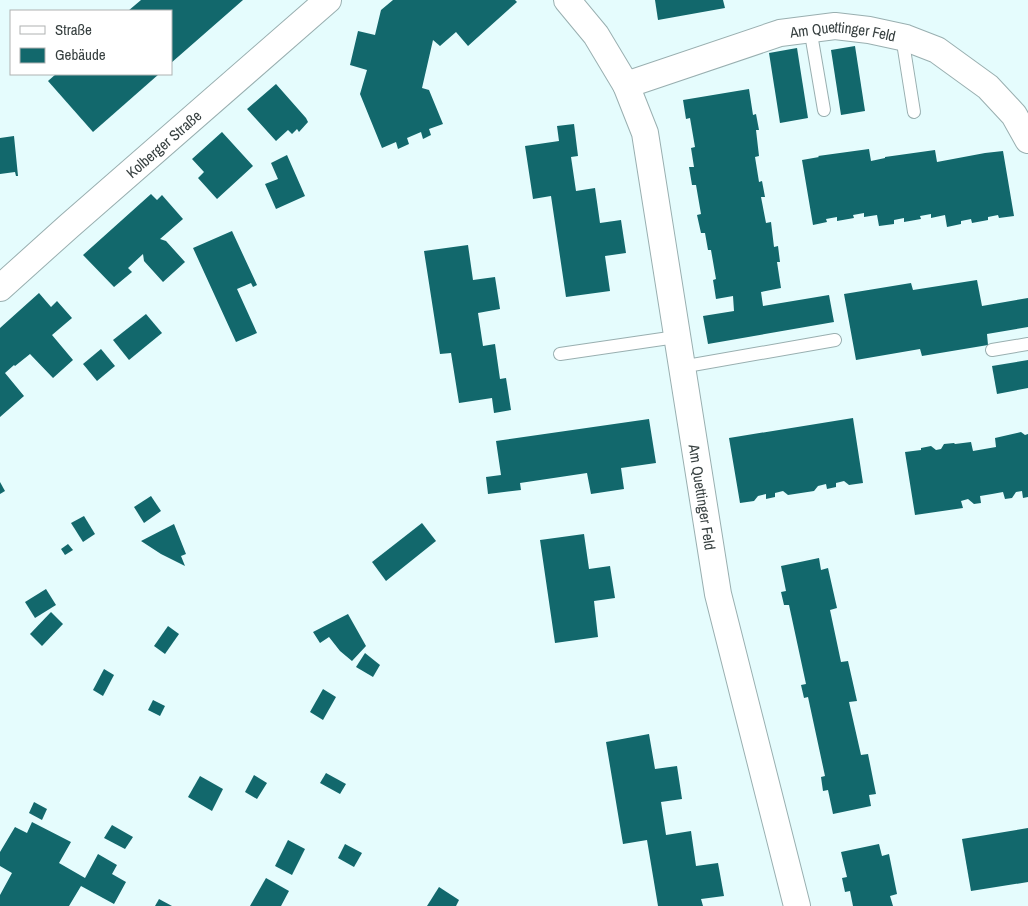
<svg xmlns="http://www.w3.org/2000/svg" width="1028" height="906" font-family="'Archivo Narrow',sans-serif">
  <rect width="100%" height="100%" fill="#e5fcfd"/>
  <!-- building -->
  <g fill="#12686c">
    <path d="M141,0H243L171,63V11H128Z"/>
    <path d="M393,0H515L517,2L468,46L456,32L440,46L433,40L422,88L429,90L443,124L429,129L431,135L423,139L421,132L407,138L409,144L398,149L396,142L382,148L360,94L367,70L350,65L358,31L375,35L381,10Z"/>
    <path d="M655,0H723L725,8L658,20Z"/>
    <path d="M855,46L865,111L841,115L831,50Z"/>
    <path d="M797,48L808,118L780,123L769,53Z"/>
    <path d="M56,74H159L93,132L48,81Z"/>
    <path d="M276,84L306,118L308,122L299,132L297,129L292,134L288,130L276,141L247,109Z"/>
    <path d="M749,89L753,115L756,114L759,130H756L759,156L755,157L759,182L762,181L765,197H761L766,223L771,222L774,247L778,246L780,262H777L781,288L761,292L763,306L829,295L834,322L708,344L703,316L734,311L733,296L716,299L713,280L716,279L711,250H708L705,233H701L697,215L701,214L696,185H692L689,167H694L691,148L695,147L690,118L686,119L683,100Z"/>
    <path d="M574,124L578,156L571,157L576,191L595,188L600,223L621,220L626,253L605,256L610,291L566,297L551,196L533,199L525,146L559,141L557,126Z"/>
    <path d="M222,132L253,166L217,199L198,178L204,172L192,159Z"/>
    <path d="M14,136L18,176H16L15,172L0,174V138Z"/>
    <path d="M869,149L871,161L885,158V157L935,150L937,162L985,153L1003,151L1014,216L999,218L998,215L988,217V220L972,223L971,219L961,221V224L947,227L945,215L931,218V214L920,216L921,219L904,222V218L894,220V224L879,226L877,215L864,217V213L853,215L854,218L837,221V217L826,219L827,222L813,225L802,160L819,157L818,156Z"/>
    <path d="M287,155L305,196L276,209L265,184L278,179L271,163Z"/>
    <path d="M151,194L157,200L162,195L183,219L160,239L166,241L185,262L163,282L144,261L143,254L128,268L132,272L114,287L83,255Z"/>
    <path d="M232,231L257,285L253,287L251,283L237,289L257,333L236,342L193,248Z"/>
    <path d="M468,245L473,280L495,277L500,309L478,313L483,346L495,344L500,379L506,378L511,410L494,413L492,398L459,403L451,353L440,354L424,251Z"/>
    <path d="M977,280L982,306L1028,298V327L987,334L988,345L922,356L920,349L856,360L844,294L911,283L913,290Z"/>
    <path d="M39,293L51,307L57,301L72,318L52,335L73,360L53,378L30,354L15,366L14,365L5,373L24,396L0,417V328Z"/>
    <path d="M146,314L162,333L129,360L113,340Z"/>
    <path d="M101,349L115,366L97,381L83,364Z"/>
    <path d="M1028,360V388L997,394L992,366Z"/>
    <path d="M853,418L863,483L849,485L844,481L836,483V487L827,489L826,484L818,486L814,491L788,495L783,491L775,493V497L766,499V494L758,496L754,501L740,503L729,438Z"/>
    <path d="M649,419L656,463L621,468L624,489L591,494L587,473L520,483L521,490L488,494L486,477L501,475L496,441Z"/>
    <path d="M1021,432L1025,435L1028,434V497L1023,498L1022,491L1016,492L1012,498L1005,499L1003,492L992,494L980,496L981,503L974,504L968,499L961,501L963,508L915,515L905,452L921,450V448L931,446L936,450L941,449L944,444L954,443L955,444L971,442L973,451L996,447L995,438Z"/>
    <path d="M0,482L5,491L0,494Z"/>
    <path d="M151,496L161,511L144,523L134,507Z"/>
    <path d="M84,516L95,534L83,542L71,523Z"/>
    <path d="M422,523L436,541L386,581L372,562Z"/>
    <path d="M174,524L186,554L181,556L185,566L161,554L141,541Z"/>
    <path d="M584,534L589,569L610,566L615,598L594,601L598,637L555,643L540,540Z"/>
    <path d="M68,544L73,550L65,555L61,549Z"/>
    <path d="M819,558L821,570L828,568L837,608L830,610L841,662L848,661L857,701L849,702L861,755L868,754L876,794L869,795L871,806L833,814L828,790L823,791L821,777L825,776L808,697L804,698L801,685L806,684L789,605H784L781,592L786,591L781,566Z"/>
    <path d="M46,589L56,605L35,618L25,602Z"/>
    <path d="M51,612L63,624L42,646L30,634Z"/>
    <path d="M348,614L366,646L352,661L340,651L329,637L320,643L313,632Z"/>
    <path d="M168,626L179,634L165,654L154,646Z"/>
    <path d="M365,653L380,665L373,677L356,667Z"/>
    <path d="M104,669L114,675L103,696L93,690Z"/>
    <path d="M323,689L336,697L323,720L310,712Z"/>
    <path d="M153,700L165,706L160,716L148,710Z"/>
    <path d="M649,734L655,769L677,766L682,799L661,802L666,835L691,831L696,866L718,863L724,896L701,899L703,906H658L647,840L623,844L606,742Z"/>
    <path d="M326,773L346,784L340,794L320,783Z"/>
    <path d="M254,775L267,783L257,799L245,792Z"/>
    <path d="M200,776L223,789L212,811L188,797Z"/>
    <path d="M34,802L47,809L42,820L29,813Z"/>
    <path d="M32,822L71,842L59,863L85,878L98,854L117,865L112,874L126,882L114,904L81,886L69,906H0V895L12,873L0,866V852L15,827L27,833Z"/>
    <path d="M112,825L133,837L125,849L104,838Z"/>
    <path d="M1028,828V882L971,891L962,839Z"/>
    <path d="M288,840L305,849L292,875L275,866Z"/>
    <path d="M345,844L362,853L354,867L338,858Z"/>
    <path d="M879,844L882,856L889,854L897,894L890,896L893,906H853L850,891L845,892L842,878L847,877L841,852Z"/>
    <path d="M266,878L289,891L281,906H250Z"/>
    <path d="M439,887L459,900L456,906H427Z"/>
    <path d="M159,899L172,906H155Z"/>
  </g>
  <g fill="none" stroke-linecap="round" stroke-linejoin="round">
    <defs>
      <g id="lane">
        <path d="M810,28L824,110"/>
        <path d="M906,38L904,49L914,112"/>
        <path d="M992,350L1028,344"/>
        <path d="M560,354L676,337"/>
        <path d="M681,367L835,340"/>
      </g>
      <g id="street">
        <path id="s1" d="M567,0L596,35L626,85L645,133L718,594L797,906"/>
        <path id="s2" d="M626,85L780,33L835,26L869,30L906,38L937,50L988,87L1014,115L1028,140"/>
        <path id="s3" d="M0,288L69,226L328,0"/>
      </g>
    </defs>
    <!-- lane casing -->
    <use href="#lane" stroke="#99afb0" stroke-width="14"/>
    <!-- street casing -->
    <use href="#street" stroke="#99afb0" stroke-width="28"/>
    <!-- lane -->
    <use href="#lane" stroke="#fff" stroke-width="12"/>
    <!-- street -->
    <use href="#street" stroke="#fff" stroke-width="26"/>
  </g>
  <g text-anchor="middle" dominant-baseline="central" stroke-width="5" stroke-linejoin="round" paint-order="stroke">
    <!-- street labels -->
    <g font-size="15" fill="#363f3f" stroke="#fff">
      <text stroke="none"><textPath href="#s2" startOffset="226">Am Quettinger Feld</textPath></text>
      <text stroke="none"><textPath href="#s3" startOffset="218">Kolberger Straße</textPath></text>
      <text stroke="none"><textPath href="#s1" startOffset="524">Am Quettinger Feld</textPath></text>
    </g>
  </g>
  <!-- legend -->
  <rect x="10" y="10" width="162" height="65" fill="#ffffff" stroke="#afb2b2"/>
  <rect x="20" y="26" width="25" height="8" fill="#ffffff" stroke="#afb2b2"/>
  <text x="55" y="35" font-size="15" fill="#363f3f">Straße</text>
  <rect x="20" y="48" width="25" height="15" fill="#12686c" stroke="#afb2b2"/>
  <text x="55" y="60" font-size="15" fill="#363f3f">Gebäude</text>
</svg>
